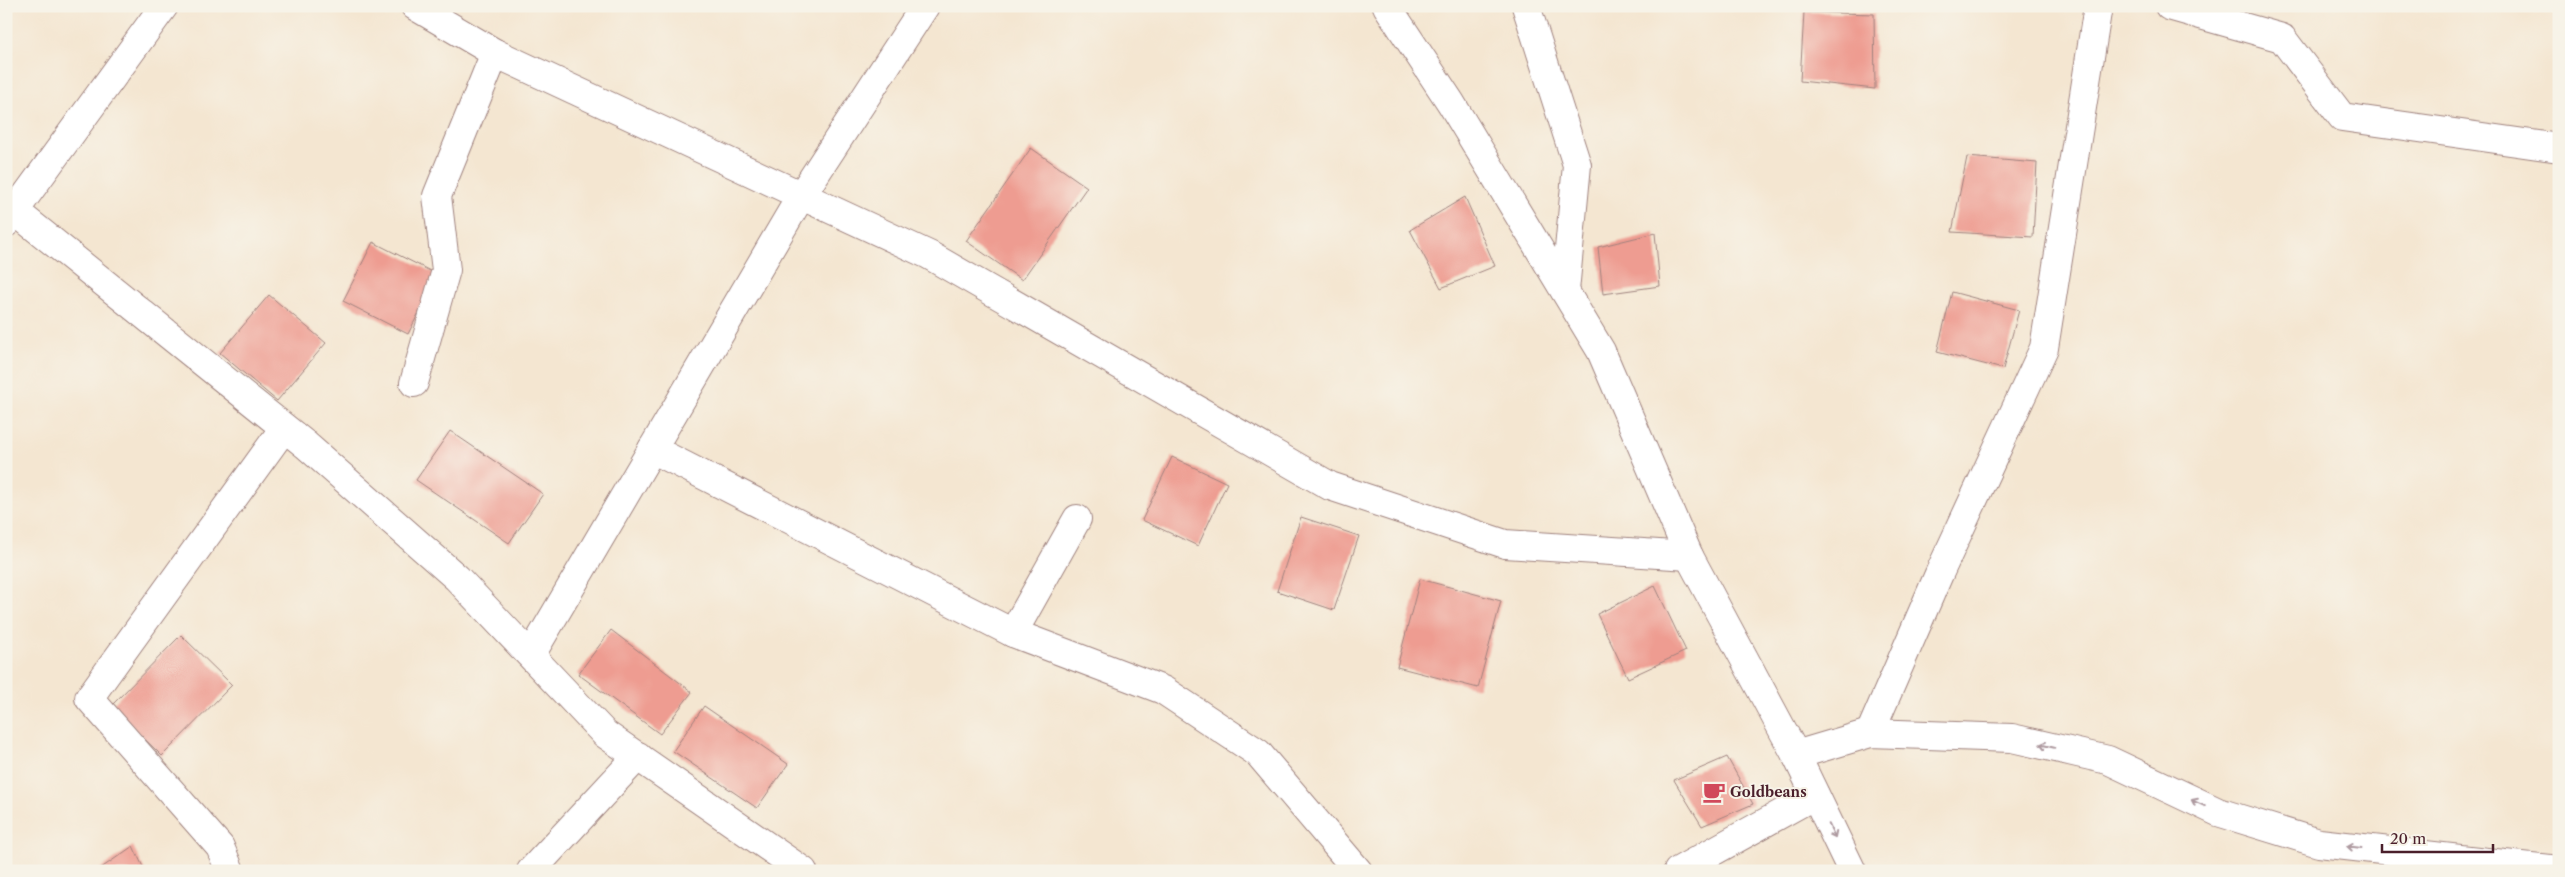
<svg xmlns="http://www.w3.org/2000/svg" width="2565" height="877" font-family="'Libre Caslon Text',serif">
  <rect width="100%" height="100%" fill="#f7f3e8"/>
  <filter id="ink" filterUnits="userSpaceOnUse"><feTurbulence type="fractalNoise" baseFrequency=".02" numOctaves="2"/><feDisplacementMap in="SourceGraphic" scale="10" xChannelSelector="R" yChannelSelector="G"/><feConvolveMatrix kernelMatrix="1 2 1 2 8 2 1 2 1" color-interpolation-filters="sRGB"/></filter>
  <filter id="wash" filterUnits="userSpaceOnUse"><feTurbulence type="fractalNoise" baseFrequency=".0096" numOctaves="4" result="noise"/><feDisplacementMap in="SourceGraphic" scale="20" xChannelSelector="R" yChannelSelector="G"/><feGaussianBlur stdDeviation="1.12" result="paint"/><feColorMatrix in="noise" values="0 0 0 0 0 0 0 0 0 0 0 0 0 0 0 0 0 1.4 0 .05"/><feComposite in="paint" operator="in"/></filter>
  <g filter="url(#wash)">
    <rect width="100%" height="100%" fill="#f4e6d1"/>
    <g id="blocks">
      <!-- building -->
      <g fill="#ee9c91">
        <path d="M1804,12L1874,14L1875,89L1800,81Z"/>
        <path d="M1031,148L1087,187L1022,280L966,241Z"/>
        <path d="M1967,157L2037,163L2033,237L1952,232Z"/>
        <path d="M1465,197L1495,266L1441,288L1410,230Z"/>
        <path d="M1655,233L1660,286L1603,294L1598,247Z"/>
        <path d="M373,242L438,275L408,334L343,301Z"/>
        <path d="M1952,292L2019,310L2003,369L1937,352Z"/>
        <path d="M269,295L326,343L277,401L220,353Z"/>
        <path d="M450,431L543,494L509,543L416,480Z"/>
        <path d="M1172,457L1227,483L1198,546L1142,520Z"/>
        <path d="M1301,517L1359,536L1334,610L1277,591Z"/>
        <path d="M1420,579L1501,601L1478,688L1397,667Z"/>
        <path d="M1655,586L1686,651L1628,678L1597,614Z"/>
        <path d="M611,630L692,692L660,734L578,674Z"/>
        <path d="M181,635L232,685L162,756L111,706Z"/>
        <path d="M704,706L788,764L757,808L673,751Z"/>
        <path d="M1727,757L1753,804L1702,826L1674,780Z"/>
        <path d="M133,846L145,871H97Z"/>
      </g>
    </g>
  </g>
  <g filter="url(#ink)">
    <use href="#blocks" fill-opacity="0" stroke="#9f827e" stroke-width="1"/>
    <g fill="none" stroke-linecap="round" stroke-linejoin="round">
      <defs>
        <g id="minor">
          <path d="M415,6L495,53L929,255L1330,486L1505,544L1689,556"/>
          <path d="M1387,6L1451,103L1601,351L1689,556L1796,755L1852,871"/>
          <path d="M1526,6L1577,165L1565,291"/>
          <path d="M2169,6L2282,38L2342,117L2559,148"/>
          <path d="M6,204L306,445L457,578L605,734L803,871"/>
          <path d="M6,223L164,6"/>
          <path d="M414,383L446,270L437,196L495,53"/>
          <path d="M652,449L1013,633L1077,519"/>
          <path d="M1013,633L1163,690L1258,753L1358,871"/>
          <path d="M531,655L801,196L925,6"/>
          <path d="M1870,733L1939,574L2044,348L2098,6"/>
          <path d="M1796,755L1870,733L2012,738L2108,760L2218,812L2319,843L2559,870"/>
          <path d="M230,871L220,847L89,698L284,428"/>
          <path d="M531,871L638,756"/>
          <path d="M1678,871L1815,795"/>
        </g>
      </defs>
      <!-- minor casing -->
      <use href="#minor" stroke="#9f827e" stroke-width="30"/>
      <!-- minor -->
      <use href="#minor" stroke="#fff" stroke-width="28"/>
    </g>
    <!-- one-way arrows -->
    <defs><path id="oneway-shaft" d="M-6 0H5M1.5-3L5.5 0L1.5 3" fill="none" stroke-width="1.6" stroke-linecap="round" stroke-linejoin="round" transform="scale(1.25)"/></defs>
    <g stroke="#ae9aa0">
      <use href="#oneway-shaft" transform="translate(2047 746) rotate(-167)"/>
      <use href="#oneway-shaft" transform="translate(2198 803) rotate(-155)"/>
      <use href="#oneway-shaft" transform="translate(1832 831) rotate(64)"/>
      <use href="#oneway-shaft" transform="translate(2354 847) rotate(-173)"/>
    </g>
  </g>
  <!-- icons -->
  <defs>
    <symbol id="cafe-bare" viewBox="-9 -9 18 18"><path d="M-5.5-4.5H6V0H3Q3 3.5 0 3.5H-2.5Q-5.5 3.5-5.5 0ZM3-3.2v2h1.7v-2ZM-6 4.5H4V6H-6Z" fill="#d1495b" stroke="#f7f3e8" stroke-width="2.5" paint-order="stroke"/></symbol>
  </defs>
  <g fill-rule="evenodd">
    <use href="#cafe-bare" x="1698" y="776" width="32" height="32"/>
  </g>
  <g text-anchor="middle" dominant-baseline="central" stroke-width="4" stroke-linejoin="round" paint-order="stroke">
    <!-- poi labels -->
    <g font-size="14" font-weight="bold" fill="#4a1f2b" stroke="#f7f3e8" text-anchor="start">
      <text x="1730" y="792">Goldbeans</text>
    </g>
  </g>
  <!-- margin -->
  <rect width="2565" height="877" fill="none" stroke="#f7f3e8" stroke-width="25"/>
  <!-- scale -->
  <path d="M2382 844v8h111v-8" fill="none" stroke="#4a1f2b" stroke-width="2.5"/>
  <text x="2390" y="844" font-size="15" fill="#4a1f2b" stroke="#f7f3e8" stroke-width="4" paint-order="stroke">20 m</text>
</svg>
